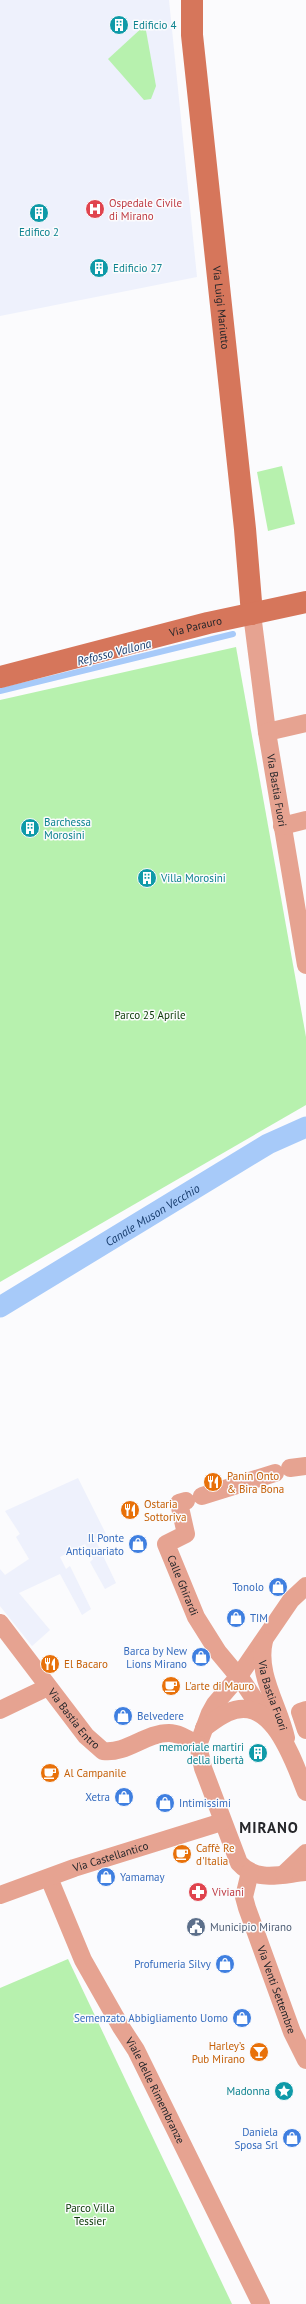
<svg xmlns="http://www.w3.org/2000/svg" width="306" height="2304" font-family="'PT Sans',sans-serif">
  <rect width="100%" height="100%" fill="#fbfbfd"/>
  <!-- built -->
  <g fill="#eef1fc">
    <path d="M0,0H169L197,277L0,316Z"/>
    <path d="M78,1478L106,1534L95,1539L116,1583L105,1589L90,1562L93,1559L85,1544L60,1557L66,1569L70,1566L91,1609L82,1615L60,1574L19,1593L50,1630L32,1646L0,1606V1569L5,1575L29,1559L16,1537L20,1534L5,1511Z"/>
  </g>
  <!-- green -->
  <g fill="#b7f1ae">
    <path d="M145,25L156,86L151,99L144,100L108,59Z"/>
    <path d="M282,466L295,524L268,531L257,472Z"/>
    <path d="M236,647L306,1037V1105L0,1282V700Z"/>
    <path d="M68,1959L232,2304H0V1988Z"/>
  </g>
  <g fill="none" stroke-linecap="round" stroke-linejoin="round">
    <!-- stream -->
    <path stroke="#a7caf9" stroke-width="6" d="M0,691L233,634"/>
    <!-- canal -->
    <path stroke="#a7caf9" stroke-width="21" id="s1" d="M0,1307L268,1144L306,1127"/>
    <!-- street -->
    <g stroke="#e6a391" stroke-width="18">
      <path id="s2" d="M252,614L267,732L306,965"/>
      <path d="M267,732L306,723"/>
      <path d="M282,826L306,820"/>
      <path d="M290,1468L306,1466"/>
      <path d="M202,1496L275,1473"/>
      <path id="s3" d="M186,1501L179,1503L186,1534L166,1544L196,1617L218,1652L243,1682L267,1718"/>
      <path d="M306,1586L291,1600L239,1676L215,1704L210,1713L198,1745L203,1768L239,1863C257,1883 282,1874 306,1872"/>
      <path id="s4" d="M0,1623L86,1736L103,1751C127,1754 145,1733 169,1733C179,1733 189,1740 198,1745"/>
      <path id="s5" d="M264,1641C256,1674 279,1706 286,1738"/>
      <path d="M0,1710L48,1687"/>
      <path d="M306,1710L300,1712L306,1730"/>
      <path d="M204,1728C211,1723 218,1717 227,1713C272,1691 294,1763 306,1792"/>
      <path id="s6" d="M250,1872L244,1897L247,1908L292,2032L306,2060"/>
      <path d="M284,1874L306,1853"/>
      <path id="s7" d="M49,1878L83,1960L121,2027L136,2050L261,2304"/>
      <path id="s8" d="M0,1895L74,1868L222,1822"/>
    </g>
    <!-- secondary -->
    <g stroke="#d6765b" stroke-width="22">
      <path id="s9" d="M192,0V35L245,529L252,614"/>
      <path id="s10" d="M0,677L208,623L306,602"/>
    </g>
  </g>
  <!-- icons -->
  <defs>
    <symbol id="building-disc" viewBox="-11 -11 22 22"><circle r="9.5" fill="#0f9aa8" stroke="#fbfbfd"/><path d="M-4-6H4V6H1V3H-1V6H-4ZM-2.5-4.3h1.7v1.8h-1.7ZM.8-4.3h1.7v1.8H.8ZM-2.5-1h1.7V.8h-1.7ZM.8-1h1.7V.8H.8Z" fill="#fff"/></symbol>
    <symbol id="hospital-disc" viewBox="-11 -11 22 22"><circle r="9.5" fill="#e0444e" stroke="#fbfbfd"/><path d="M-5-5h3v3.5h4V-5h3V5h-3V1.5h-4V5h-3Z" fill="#fff"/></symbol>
    <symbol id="restaurant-disc" viewBox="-11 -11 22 22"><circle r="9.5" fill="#e8710a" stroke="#fbfbfd"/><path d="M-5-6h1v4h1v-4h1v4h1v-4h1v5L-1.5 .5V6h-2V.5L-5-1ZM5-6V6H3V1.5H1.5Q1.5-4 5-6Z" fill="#fff"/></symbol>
    <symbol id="shop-disc" viewBox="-11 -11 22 22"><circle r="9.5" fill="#3f7fe0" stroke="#fbfbfd"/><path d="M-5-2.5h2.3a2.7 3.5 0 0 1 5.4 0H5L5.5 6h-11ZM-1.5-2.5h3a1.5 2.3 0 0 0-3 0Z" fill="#fff"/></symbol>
    <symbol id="cafe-disc" viewBox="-11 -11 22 22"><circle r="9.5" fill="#e8710a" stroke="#fbfbfd"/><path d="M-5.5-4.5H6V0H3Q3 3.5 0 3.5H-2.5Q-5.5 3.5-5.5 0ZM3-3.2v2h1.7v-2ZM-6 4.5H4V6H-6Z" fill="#fff"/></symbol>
    <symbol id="pharmacy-disc" viewBox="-11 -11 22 22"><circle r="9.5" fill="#e0444e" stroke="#fbfbfd"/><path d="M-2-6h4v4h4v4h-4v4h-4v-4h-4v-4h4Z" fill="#fff"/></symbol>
    <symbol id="civic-disc" viewBox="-11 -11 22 22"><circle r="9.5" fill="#5c6f8a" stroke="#fbfbfd"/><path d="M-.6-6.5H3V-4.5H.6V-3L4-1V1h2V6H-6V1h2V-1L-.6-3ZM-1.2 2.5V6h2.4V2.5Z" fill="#fff"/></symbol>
    <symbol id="bar-disc" viewBox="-11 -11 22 22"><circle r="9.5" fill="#e8710a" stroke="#fbfbfd"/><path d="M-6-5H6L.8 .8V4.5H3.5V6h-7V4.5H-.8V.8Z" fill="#fff"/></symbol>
    <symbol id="sight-disc" viewBox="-11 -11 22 22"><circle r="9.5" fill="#0f9aa8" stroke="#fbfbfd"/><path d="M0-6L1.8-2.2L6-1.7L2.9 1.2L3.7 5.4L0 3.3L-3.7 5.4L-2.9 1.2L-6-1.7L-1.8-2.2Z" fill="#fff"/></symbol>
  </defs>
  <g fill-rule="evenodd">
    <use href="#building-disc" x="108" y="14" width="22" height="22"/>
    <use href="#hospital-disc" x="84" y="198" width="22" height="22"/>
    <use href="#building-disc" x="28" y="202" width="22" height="22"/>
    <use href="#building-disc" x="88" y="257" width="22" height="22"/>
    <use href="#building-disc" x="19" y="817" width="22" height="22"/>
    <use href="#building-disc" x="136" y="867" width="22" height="22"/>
    <use href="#restaurant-disc" x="202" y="1471" width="22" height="22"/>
    <use href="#restaurant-disc" x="119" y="1499" width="22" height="22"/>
    <use href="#shop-disc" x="127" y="1533" width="22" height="22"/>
    <use href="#shop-disc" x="267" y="1576" width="22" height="22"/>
    <use href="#shop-disc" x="225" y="1607" width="22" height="22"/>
    <use href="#shop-disc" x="190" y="1646" width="22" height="22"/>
    <use href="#restaurant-disc" x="39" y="1653" width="22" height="22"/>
    <use href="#cafe-disc" x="160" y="1675" width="22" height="22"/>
    <use href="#shop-disc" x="112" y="1705" width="22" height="22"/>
    <use href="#building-disc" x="247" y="1742" width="22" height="22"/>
    <use href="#cafe-disc" x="39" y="1762" width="22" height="22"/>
    <use href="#shop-disc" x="113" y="1786" width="22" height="22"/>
    <use href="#shop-disc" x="154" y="1792" width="22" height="22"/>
    <use href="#cafe-disc" x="171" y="1843" width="22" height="22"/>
    <use href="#shop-disc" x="95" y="1866" width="22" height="22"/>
    <use href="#pharmacy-disc" x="187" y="1881" width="22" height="22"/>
    <use href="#civic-disc" x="185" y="1916" width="22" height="22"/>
    <use href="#shop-disc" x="214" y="1953" width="22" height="22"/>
    <use href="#shop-disc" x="231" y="2007" width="22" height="22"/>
    <use href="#bar-disc" x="248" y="2041" width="22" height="22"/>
    <use href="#sight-disc" x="273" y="2080" width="22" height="22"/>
    <use href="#shop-disc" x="281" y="2127" width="22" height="22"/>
  </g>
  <g text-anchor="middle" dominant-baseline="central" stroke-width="3" stroke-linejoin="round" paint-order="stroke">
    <!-- culture labels -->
    <g font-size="11" fill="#0d838f" stroke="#fbfbfd" text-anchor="start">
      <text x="133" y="25">Edificio 4</text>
      <text x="39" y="232" text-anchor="middle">Edifico 2</text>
      <text x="113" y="268">Edificio 27</text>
      <text x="44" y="822">Barchessa<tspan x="44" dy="13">Morosini</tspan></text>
      <text x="161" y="878">Villa Morosini</text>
      <text x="244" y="1747" text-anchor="end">memoriale martiri<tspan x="244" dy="13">della libertà</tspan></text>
      <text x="270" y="2091" text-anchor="end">Madonna</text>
    </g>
    <!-- health labels -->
    <g font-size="11" fill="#be3a42" stroke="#fbfbfd" text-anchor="start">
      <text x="109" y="203">Ospedale Civile<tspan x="109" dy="13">di Mirano</tspan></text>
      <text x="212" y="1892">Viviani</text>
    </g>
    <!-- street labels -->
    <g font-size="11" fill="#25262a" stroke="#fbfbfd">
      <text stroke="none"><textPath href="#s9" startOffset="309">Via Luigi Mariutto</textPath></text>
      <text stroke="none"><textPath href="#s10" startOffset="202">Via Parauro</textPath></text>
      <text stroke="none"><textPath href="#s2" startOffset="178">Via Bastia Fuori</textPath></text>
      <text stroke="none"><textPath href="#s3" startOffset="106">Calle Ghirardi</textPath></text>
      <text stroke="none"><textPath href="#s5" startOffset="56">Via Bastia Fuori</textPath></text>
      <text stroke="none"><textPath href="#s4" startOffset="121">Via Bastia Entro</textPath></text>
      <text stroke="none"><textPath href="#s8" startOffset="117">Via Castellantico</textPath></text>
      <text stroke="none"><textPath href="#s6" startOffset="124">Via Venti Settembre</textPath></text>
      <text stroke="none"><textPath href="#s7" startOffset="238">Viale delle Rimembranze</textPath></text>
    </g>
    <!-- park labels -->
    <g font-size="11" fill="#083803" stroke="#fbfbfd">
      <text x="150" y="1015">Parco 25 Aprile</text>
      <text x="90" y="2208">Parco Villa<tspan x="90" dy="13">Tessier</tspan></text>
    </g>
    <!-- food labels -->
    <g font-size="11" fill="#c56008" stroke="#fbfbfd" text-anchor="start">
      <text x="227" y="1476">Panin Onto<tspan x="227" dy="13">&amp; Bira Bona</tspan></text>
      <text x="144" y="1504">Ostaria<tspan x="144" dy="13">Sottoriva</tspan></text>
      <text x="64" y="1664">El Bacaro</text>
      <text x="185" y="1686">L'arte di Mauro</text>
      <text x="64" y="1773">Al Campanile</text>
      <text x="196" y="1848">Caffè Re<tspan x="196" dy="13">d'Italia</tspan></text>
      <text x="245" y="2046" text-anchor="end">Harley’s<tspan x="245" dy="13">Pub Mirano</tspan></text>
    </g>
    <!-- shop labels -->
    <g font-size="11" fill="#366cbe" stroke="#fbfbfd" text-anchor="end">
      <text x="124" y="1538">Il Ponte<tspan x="124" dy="13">Antiquariato</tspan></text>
      <text x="264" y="1587">Tonolo</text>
      <text x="250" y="1618" text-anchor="start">TIM</text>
      <text x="187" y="1651">Barca by New<tspan x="187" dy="13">Lions Mirano</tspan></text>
      <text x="137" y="1716" text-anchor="start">Belvedere</text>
      <text x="110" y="1797">Xetra</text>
      <text x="179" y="1803" text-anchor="start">Intimissimi</text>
      <text x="120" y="1877" text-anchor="start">Yamamay</text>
      <text x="211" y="1964">Profumeria Silvy</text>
      <text x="228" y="2018">Semenzato Abbigliamento Uomo</text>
      <text x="278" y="2132">Daniela<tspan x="278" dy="13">Sposa Srl</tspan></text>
    </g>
    <!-- service labels -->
    <g font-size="11" fill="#4e5e75" stroke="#fbfbfd" text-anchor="start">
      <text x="210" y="1927">Municipio Mirano</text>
    </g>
    <!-- water labels -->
    <g font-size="12" font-style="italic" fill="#163b6c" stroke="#fbfbfd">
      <text transform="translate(114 652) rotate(-14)">Refosso Vallona</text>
      <text stroke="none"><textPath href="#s1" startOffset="178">Canale Muson Vecchio</textPath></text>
    </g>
    <!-- district labels -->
    <g font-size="15" font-weight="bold" letter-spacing="1" fill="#25262a" stroke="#fbfbfd">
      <text x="269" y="1827">MIRANO</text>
    </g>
  </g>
</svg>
